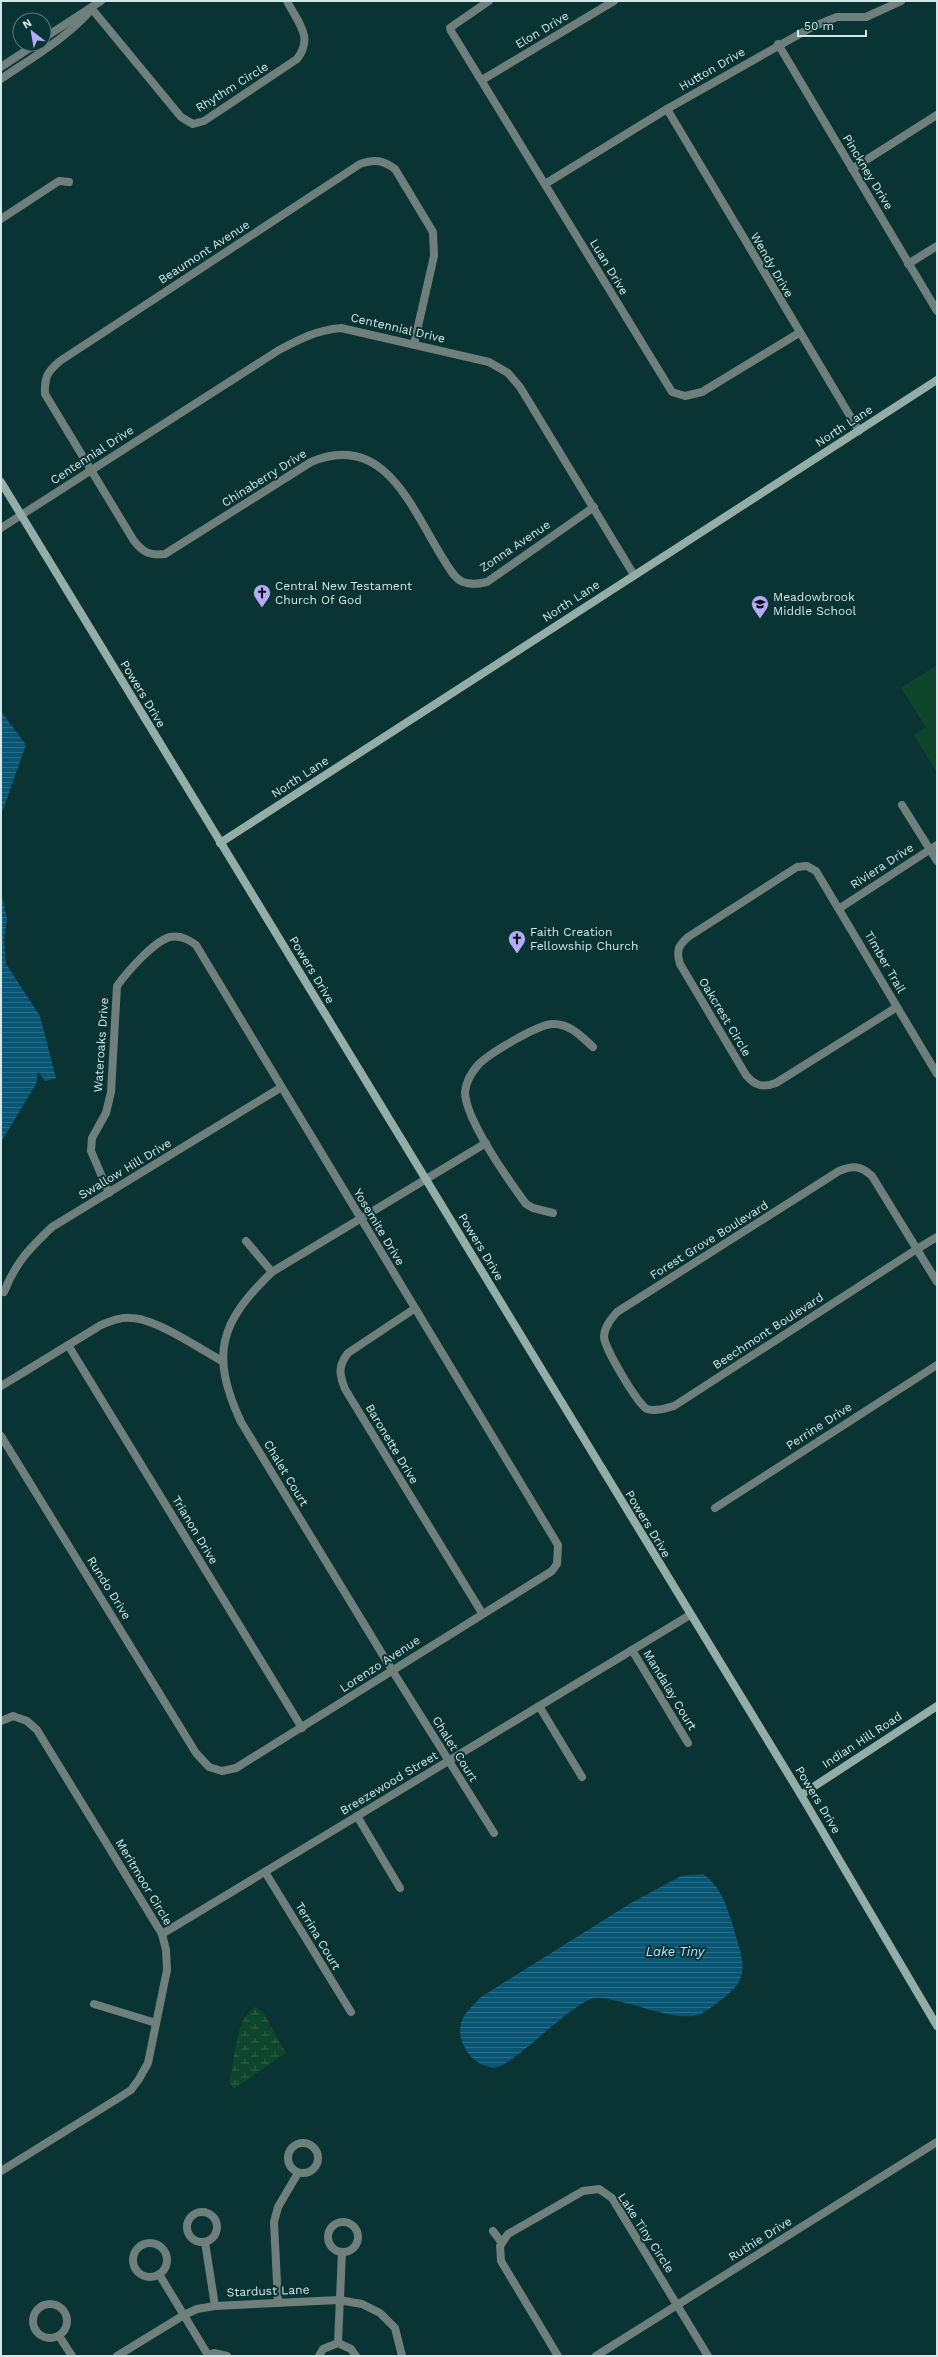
<svg xmlns="http://www.w3.org/2000/svg" width="938" height="2357" font-family="'Work Sans',sans-serif">
  <defs>
    <pattern id="wetland-marsh" width="20" height="14" patternUnits="userSpaceOnUse"><rect width="20" height="14" fill="#0e462c"/><path d="M1 5h8M5 5V1M11 12h8M15 12V8" fill="none" stroke="#30614b"/></pattern>
    <pattern id="water-rules" width="6" height="5" patternUnits="userSpaceOnUse"><rect width="6" height="5" fill="#085574"/><path d="M0 2.5h6" fill="none" stroke="#2b6d88"/></pattern>
  </defs>
  <rect width="100%" height="100%" fill="#0a3333"/>
  <!-- wetland -->
  <path fill="url(#wetland-marsh)" d="M255,2007L263,2012L286,2053L234,2089L229,2082C236,2061 234,2020 255,2007Z"/>
  <!-- garden -->
  <path fill="#0e462c" d="M937,665V773L914,735L926,727L901,688Z"/>
  <!-- water -->
  <g fill="url(#water-rules)">
    <path d="M1,711L26,745L1,815Z"/>
    <path d="M1,892L7,919L4,938L6,964L40,1016L56,1078L45,1081L38,1072L36,1084L1,1142Z"/>
    <path d="M703,1874C725,1889 730,1918 738,1943C745,1966 746,1980 726,1996C718,2002 707,2012 698,2015C675,2021 640,2005 617,2001C611,2000 603,1997 596,1998C578,1999 532,2046 513,2058C509,2061 503,2066 498,2067C476,2071 455,2043 461,2023C464,2012 474,2005 481,1997L631,1903L681,1876Z"/>
  </g>
  <g fill="none" stroke-linecap="round" stroke-linejoin="round">
    <!-- street -->
    <g stroke="#6f7f7b" stroke-width="8">
      <path d="M489,1L454,25L450,28L451,31L672,392L685,396L702,392L799,333"/>
      <path d="M92,9L181,117L193,124L204,121L297,59C314,37 298,23 287,1"/>
      <path d="M44,38L101,1"/>
      <path d="M778,44L937,311"/>
      <path d="M1,67L36,44"/>
      <path d="M1,79C33,57 67,38 92,9"/>
      <path d="M482,80L614,1"/>
      <path d="M667,109L859,431"/>
      <path d="M852,169L937,115"/>
      <path d="M545,184L667,109L812,27L837,17H866L901,1"/>
      <path d="M1,219L59,181L69,182"/>
      <path d="M908,264L937,246"/>
      <path d="M414,344L434,256L433,232L395,169C383,160 375,159 360,164L60,361C48,371 44,377 45,394L134,541C143,552 149,556 165,554L311,462C384,431 411,507 442,557C447,564 454,579 463,582C471,585 478,584 487,582L594,507"/>
      <path d="M1,528L279,350C300,339 317,330 341,328L489,362L508,373L520,387L634,575"/>
      <path d="M902,805L937,861"/>
      <path d="M840,908L937,845"/>
      <path d="M897,1007L776,1083C763,1088 755,1086 746,1075L680,964C676,951 678,946 688,937L797,867L807,866L816,871L937,1074"/>
      <path d="M486,1143L272,1272C219,1323 210,1355 241,1422L392,1670L494,1833"/>
      <path d="M553,1213L533,1208L526,1204C509,1181 465,1119 465,1092C466,1082 471,1073 478,1065C488,1054 537,1025 552,1024C569,1023 581,1036 593,1047"/>
      <path d="M937,1237L917,1249L674,1406C665,1408 656,1412 647,1409C638,1405 603,1346 604,1336C605,1326 611,1319 617,1312L839,1171C854,1165 861,1166 872,1176L937,1282"/>
      <path d="M246,1241L272,1272"/>
      <path d="M4,1292C16,1262 29,1249 52,1227L280,1088"/>
      <path d="M414,1309L348,1353C338,1366 339,1374 345,1389L482,1613"/>
      <path d="M68,1345L302,1728"/>
      <path d="M1,1386L101,1325C111,1321 120,1317 131,1318C155,1318 200,1349 222,1361"/>
      <path d="M1,1436L196,1753L209,1767L222,1771L236,1768L552,1571L557,1564L558,1545L196,945C189,940 181,935 170,937C154,941 127,972 117,986L111,1092L106,1113L92,1138L91,1151L109,1193"/>
      <path d="M715,1508L937,1365"/>
      <path d="M632,1650L688,1743"/>
      <path d="M539,1706L582,1777"/>
      <path d="M1,1721L13,1716L27,1721L37,1730L162,1934L166,1950L167,1970L148,2063L139,2079L131,2090L117,2099L1,2171"/>
      <path d="M357,1816L400,1888"/>
      <path d="M265,1872L351,2012"/>
      <path d="M162,1934L690,1615"/>
      <path d="M94,2004L156,2023"/>
      <circle cx="303" cy="2158" r="15"/>
      <circle cx="202" cy="2227" r="15"/>
      <circle cx="343" cy="2237" r="15"/>
      <path d="M493,2231L502,2243"/>
      <path d="M205,2242L215,2306"/>
      <circle cx="150" cy="2260" r="17"/>
      <path d="M159,2274L208,2355"/>
      <path d="M278,2303L274,2222L278,2207L298,2173"/>
      <circle cx="50" cy="2321" r="17"/>
      <path d="M59,2336L72,2356"/>
      <path d="M338,2343L342,2252"/>
      <path d="M117,2356L184,2315L197,2309L215,2306L339,2300L362,2304L380,2313L395,2328L402,2356"/>
      <path d="M207,2356L214,2353L227,2356"/>
      <path d="M319,2356L323,2349L338,2343L351,2349L356,2356"/>
      <path d="M558,2356L501,2261L500,2246L508,2234L583,2191L599,2189L612,2198L708,2356"/>
      <path d="M596,2356L937,2142"/>
    </g>
    <!-- secondary -->
    <g stroke="#94aea7" stroke-width="8">
      <path d="M1,482L801,1795L937,2026"/>
      <path d="M220,843L937,380"/>
      <path d="M801,1795L937,1706"/>
    </g>
  </g>
  <!-- icons -->
  <defs>
    <symbol id="church-pin" viewBox="-11 -11 22 30"><path d="M0 17L-7.5 6A9.5 9.5 0 1 1 7.5 6Z" fill="#b4acf9" stroke="#0a3333"/><path d="M-1.2-6h2.4v3.5h3.3v2.4h-3.3V6h-2.4V-.1h-3.3v-2.4h3.3Z" fill="#111"/></symbol>
    <symbol id="school-pin" viewBox="-11 -11 22 30"><path d="M0 17L-7.5 6A9.5 9.5 0 1 1 7.5 6Z" fill="#b4acf9" stroke="#0a3333"/><path d="M0-5L7-2L0 1L-7-2ZM-4 1L0 2.5L4 1V4Q0 6-4 4Z" fill="#111"/></symbol>
  </defs>
  <g fill-rule="evenodd">
    <use href="#church-pin" x="252" y="583" width="20" height="27"/>
    <use href="#school-pin" x="750" y="594" width="20" height="27"/>
    <use href="#church-pin" x="507" y="929" width="20" height="27"/>
  </g>
  <g text-anchor="middle" dominant-baseline="central" stroke-width="4" stroke-linejoin="round" paint-order="stroke">
    <!-- street labels -->
    <g font-size="12" fill="#d2e7e7" stroke="#0a3333">
      <text transform="translate(542 30) rotate(-31)">Elon Drive</text>
      <text transform="translate(712 69) rotate(-30)">Hutton Drive</text>
      <text transform="translate(232 87) rotate(-32)">Rhythm Circle</text>
      <text transform="translate(868 172) rotate(59)">Pinckney Drive</text>
      <text transform="translate(204 252) rotate(-33)">Beaumont Avenue</text>
      <text transform="translate(772 265) rotate(60)">Wendy Drive</text>
      <text transform="translate(609 267) rotate(59)">Luan Drive</text>
      <text transform="translate(398 328) rotate(13)">Centennial Drive</text>
      <text transform="translate(844 426) rotate(-33)">North Lane</text>
      <text transform="translate(92 455) rotate(-33)">Centennial Drive</text>
      <text transform="translate(264 478) rotate(-32)">Chinaberry Drive</text>
      <text transform="translate(515 546) rotate(-34)">Zonna Avenue</text>
      <text transform="translate(571 601) rotate(-33)">North Lane</text>
      <text transform="translate(143 694) rotate(59)">Powers Drive</text>
      <text transform="translate(300 777) rotate(-33)">North Lane</text>
      <text transform="translate(882 866) rotate(-33)">Riviera Drive</text>
      <text transform="translate(885 962) rotate(60)">Timber Trail</text>
      <text transform="translate(312 970) rotate(59)">Powers Drive</text>
      <text transform="translate(725 1017) rotate(59)">Oakcrest Circle</text>
      <text transform="translate(101 1045) rotate(-86)">Wateroaks Drive</text>
      <text transform="translate(125 1169) rotate(-31)">Swallow Hill Drive</text>
      <text transform="translate(379 1227) rotate(59)">Yosemite Drive</text>
      <text transform="translate(709 1240) rotate(-32)">Forest Grove Boulevard</text>
      <text transform="translate(481 1247) rotate(59)">Powers Drive</text>
      <text transform="translate(768 1331) rotate(-33)">Beechmont Boulevard</text>
      <text transform="translate(819 1426) rotate(-33)">Perrine Drive</text>
      <text transform="translate(392 1444) rotate(59)">Baronette Drive</text>
      <text transform="translate(286 1473) rotate(59)">Chalet Court</text>
      <text transform="translate(648 1524) rotate(59)">Powers Drive</text>
      <text transform="translate(195 1530) rotate(59)">Trianon Drive</text>
      <text transform="translate(109 1588) rotate(58)">Rundo Drive</text>
      <text transform="translate(380 1664) rotate(-33)">Lorenzo Avenue</text>
      <text transform="translate(670 1690) rotate(59)">Mandalay Court</text>
      <text transform="translate(862 1740) rotate(-33)">Indian Hill Road</text>
      <text transform="translate(455 1749) rotate(58)">Chalet Court</text>
      <text transform="translate(389 1783) rotate(-31)">Breezewood Street</text>
      <text transform="translate(818 1800) rotate(59)">Powers Drive</text>
      <text transform="translate(144 1882) rotate(59)">Meritmoor Circle</text>
      <text transform="translate(318 1936) rotate(59)">Terrina Court</text>
      <text transform="translate(646 2233) rotate(57)">Lake Tiny Circle</text>
      <text transform="translate(760 2239) rotate(-32)">Ruthie Drive</text>
      <text transform="translate(268 2291) rotate(-2)">Stardust Lane</text>
    </g>
    <!-- poi labels -->
    <g font-size="12" fill="#d2e7e7" stroke="#0a3333" text-anchor="start">
      <text x="275" y="586">Central New Testament<tspan x="275" dy="14">Church Of God</tspan></text>
      <text x="773" y="597">Meadowbrook<tspan x="773" dy="14">Middle School</tspan></text>
      <text x="530" y="932">Faith Creation<tspan x="530" dy="14">Fellowship Church</tspan></text>
    </g>
    <!-- water labels -->
    <g font-size="13" font-style="italic" fill="#bae4fb" stroke="#0a3333">
      <text x="675" y="1951">Lake Tiny</text>
    </g>
  </g>
  <!-- border -->
  <rect width="938" height="2357" fill="none" stroke="#d2e7e7" stroke-width="4"/>
  <!-- north arrow -->
  <g transform="translate(32 32) rotate(329)"><circle r="19" fill="#0a3333" stroke="#5a7b7b"/>
  <path d="M0-3L7 15L0 10L-7 15Z" fill="#b4acf9"/>
  <text y="-6" font-size="11" font-weight="bold" text-anchor="middle" fill="#d2e7e7">N</text>
  </g>
  <!-- scale -->
  <path d="M798 30v6h68v-6" fill="none" stroke="#d2e7e7" stroke-width="2"/>
  <text x="804" y="30" font-size="12" fill="#d2e7e7" stroke="#0a3333" stroke-width="3" paint-order="stroke">50 m</text>
</svg>
